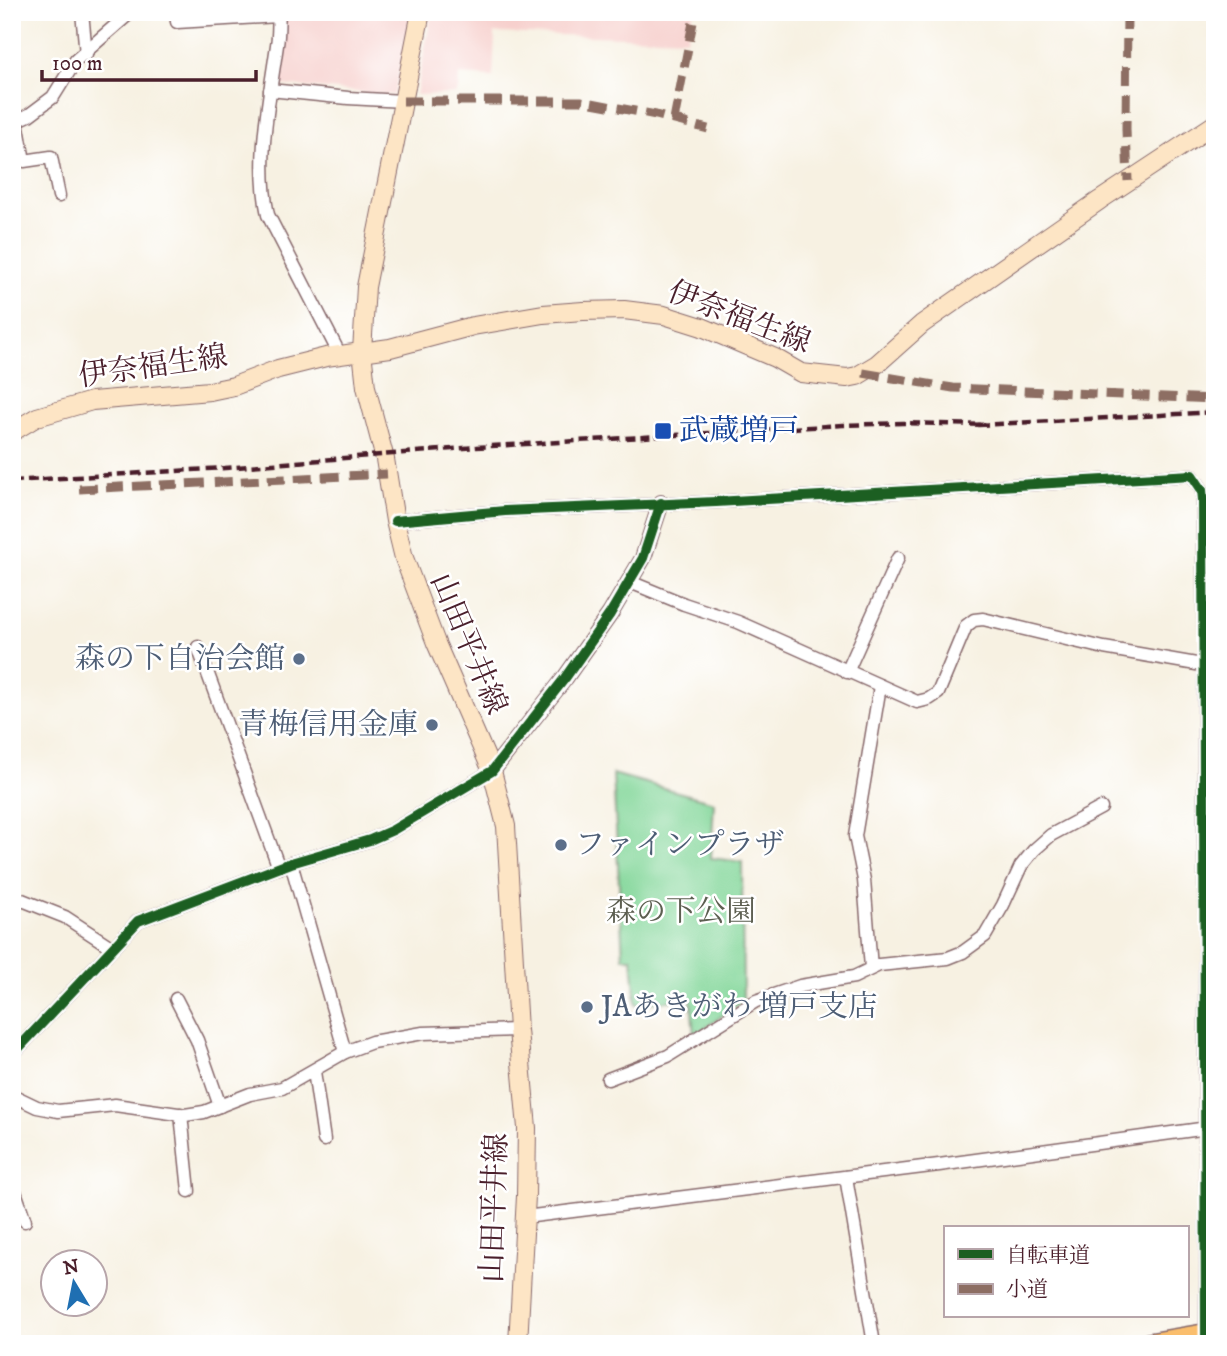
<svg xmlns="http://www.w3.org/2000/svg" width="1227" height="1356" font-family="'IM FELL DW Pica','Noto Serif JP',serif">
  <rect width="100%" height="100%" fill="#fff"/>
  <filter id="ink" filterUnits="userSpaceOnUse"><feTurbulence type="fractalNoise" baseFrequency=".0143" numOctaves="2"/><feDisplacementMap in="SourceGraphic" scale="14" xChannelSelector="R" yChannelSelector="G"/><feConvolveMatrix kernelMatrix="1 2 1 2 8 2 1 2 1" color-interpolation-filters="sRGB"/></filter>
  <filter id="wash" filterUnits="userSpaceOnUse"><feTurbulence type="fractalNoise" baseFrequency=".00686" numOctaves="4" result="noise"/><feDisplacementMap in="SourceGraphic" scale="28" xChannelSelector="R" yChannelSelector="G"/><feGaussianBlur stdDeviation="1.57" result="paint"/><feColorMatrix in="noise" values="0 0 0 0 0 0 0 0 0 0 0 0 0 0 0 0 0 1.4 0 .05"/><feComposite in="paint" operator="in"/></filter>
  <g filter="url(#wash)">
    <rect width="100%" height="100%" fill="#f7f1e2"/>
    <!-- built -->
    <g fill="#f7d0cd">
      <path d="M285,12H412L394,95L280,85L276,81Z"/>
      <path d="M432,12H693L687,39L495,33L493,77L459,75L458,90L455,94L416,95Z"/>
    </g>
    <!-- green -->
    <path fill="#81d698" stroke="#667a62" stroke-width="2" d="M613,774L714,802L711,858L742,862L743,1001L694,1036L691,999L636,1004L632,958H623Z"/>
  </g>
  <g filter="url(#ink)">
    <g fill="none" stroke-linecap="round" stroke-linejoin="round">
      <defs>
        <g id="minor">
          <path d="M82,12L86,54"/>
          <path d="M176,12L177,22L278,16"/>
          <path d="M279,12C278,23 279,34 277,45C269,102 256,159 268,215L340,355"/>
          <path d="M270,90L348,98L403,101"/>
          <path d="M17,121L24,161L51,157L59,196"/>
          <path d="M12,123L29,115L53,97L76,60L131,12"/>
          <path d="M395,521L505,511L716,502L1192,475L1202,490L1203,500L1206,1335"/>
          <path d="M630,582L684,604L738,622L917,702L929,699L938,693L966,626L974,620L983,619L1104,648L1202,665"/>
          <path d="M198,647L279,868"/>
          <path d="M847,672L898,558"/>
          <path d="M291,863L345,1052"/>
          <path d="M12,896L65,917L111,947"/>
          <path d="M871,968L864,880L855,836L880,686"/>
          <path d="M176,999L197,1040L220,1106"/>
          <path d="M12,1055L138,921L291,863L370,840L393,830L492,771"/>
          <path d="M314,1071L324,1140"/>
          <path d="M608,1079L668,1056L756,1001L800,986L854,977L879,965L948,958L963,952L985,936L1003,905L1021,866L1034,850L1051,835L1101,808"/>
          <path d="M12,1095L37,1107L58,1111L115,1105L185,1115L204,1112L250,1094L282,1088L345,1052L372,1042L423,1033L518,1030"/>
          <path d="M181,1114L189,1191"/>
          <path d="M846,1177L874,1344"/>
          <path d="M12,1183L25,1221"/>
          <path d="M525,1217L939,1165L1215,1127"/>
        </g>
        <path id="tertiary" d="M492,771L565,678L610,614L643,558L661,503"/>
        <g id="secondary">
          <path d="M421,12L366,287L362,351L366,387L385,459L395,521L404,558L436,643L492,771L506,826L518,1030L527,1128L526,1196L518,1344"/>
          <path d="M12,432L37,417L92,401L210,391L234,386L278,369L326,357L390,348L473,326L543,314L583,311L624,310L664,315L702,327L775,358L801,373L847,378L857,376L877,364L922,324L1100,200L1215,124"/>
        </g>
        <path id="primary" d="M1149,1344L1215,1333"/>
      </defs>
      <!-- minor casing -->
      <use href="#minor" stroke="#87686b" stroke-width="15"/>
      <!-- tertiary casing -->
      <use href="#tertiary" stroke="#87686b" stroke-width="18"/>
      <!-- secondary casing -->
      <use href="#secondary" stroke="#87686b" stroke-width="20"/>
      <!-- primary casing -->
      <use href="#primary" stroke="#87686b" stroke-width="24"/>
      <!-- minor -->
      <use href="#minor" stroke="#fff" stroke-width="12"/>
      <!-- tertiary -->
      <use href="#tertiary" stroke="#fff" stroke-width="16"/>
      <!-- secondary -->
      <use href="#secondary" stroke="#fde5c5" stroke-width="18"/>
      <!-- primary -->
      <use href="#primary" stroke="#fabe6d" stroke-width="21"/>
      <!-- rail -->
      <g stroke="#4a1f2b" stroke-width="4.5" stroke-dasharray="10 5" stroke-linecap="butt">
        <path d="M978,425L1215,412"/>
        <path d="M12,481L225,468L476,447L843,425L903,423L986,425"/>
      </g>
      <!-- quiet -->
      <g stroke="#8d6e63" stroke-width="9" stroke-dasharray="18 9" stroke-linecap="butt">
        <path d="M1127,12L1126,129L1128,181"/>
        <path d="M403,101H581L656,115L708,129"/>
        <path d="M674,120L695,12"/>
        <path d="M863,373L953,388L1215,399"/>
        <path d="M79,489L387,474"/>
      </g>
      <defs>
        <g id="cycleway">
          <path d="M395,521L505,511L716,502L1192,475L1202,490L1203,500L1206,1335"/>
          <path d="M12,1055L138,921L291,863L370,840L393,830L492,771L565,678L610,614L643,558L661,503"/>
        </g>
      </defs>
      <!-- cycleway casing -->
      <use href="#cycleway" stroke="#fff" stroke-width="15"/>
      <!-- cycleway -->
      <use href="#cycleway" stroke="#1b5e20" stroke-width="10"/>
    </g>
  </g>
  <!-- markers -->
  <rect fill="#1a4fb4" stroke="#fff" stroke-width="2.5" x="654" y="422" width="18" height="18" rx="3.5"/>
  <g fill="#5c6f8a" stroke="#fff" stroke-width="2.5">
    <circle cx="299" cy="659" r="7"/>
    <circle cx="432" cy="725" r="7"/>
    <circle cx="561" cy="845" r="7"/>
    <circle cx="587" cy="1007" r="7"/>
  </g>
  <g text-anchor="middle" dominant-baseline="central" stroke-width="5" stroke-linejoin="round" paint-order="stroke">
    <!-- street labels -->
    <g font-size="30" fill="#4a1f2b" stroke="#fff">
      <text transform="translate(739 318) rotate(21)">伊奈福生線</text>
      <text transform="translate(153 367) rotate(-8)">伊奈福生線</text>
      <text transform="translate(468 644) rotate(67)">山田平井線</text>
      <text transform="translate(495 1208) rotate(-88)">山田平井線</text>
    </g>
    <!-- transit labels -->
    <g font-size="30" fill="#164399" stroke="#fff" text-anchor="start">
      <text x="679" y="431">武蔵増戸</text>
    </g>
    <!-- service labels -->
    <g font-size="30" fill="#4e5e75" stroke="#fff" text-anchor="end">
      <text x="285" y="659">森の下自治会館</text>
      <text x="418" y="725">青梅信用金庫</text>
      <text x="575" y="845" text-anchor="start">ファインプラザ</text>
      <text x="601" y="1007" text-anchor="start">JAあきがわ 増戸支店</text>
    </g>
    <!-- park labels -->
    <g font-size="30" fill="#5d5f51" stroke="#fff">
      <text x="681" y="912">森の下公園</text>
    </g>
  </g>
  <!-- margin -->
  <rect width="1227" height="1356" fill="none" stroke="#fff" stroke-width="42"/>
  <!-- legend -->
  <rect x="944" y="1226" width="245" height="91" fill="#ffffff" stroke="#b7a5aa" stroke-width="2"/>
  <rect x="958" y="1249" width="35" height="10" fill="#1b5e20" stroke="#b7a5aa" stroke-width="2"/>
  <text x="1006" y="1262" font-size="21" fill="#4a1f2b">自転車道</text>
  <rect x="958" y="1284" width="35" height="10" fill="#8d6e63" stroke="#b7a5aa" stroke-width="2"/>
  <text x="1006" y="1296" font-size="21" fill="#4a1f2b">小道</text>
  <!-- north arrow -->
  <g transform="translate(74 1283) rotate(350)"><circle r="33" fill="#ffffff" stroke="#b7a5aa" stroke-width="2"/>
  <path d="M0-5L12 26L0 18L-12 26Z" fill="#1f6fb2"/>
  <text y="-10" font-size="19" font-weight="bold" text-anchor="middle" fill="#4a1f2b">N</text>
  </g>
  <!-- scale -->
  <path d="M42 70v10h214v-10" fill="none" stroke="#4a1f2b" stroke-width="3.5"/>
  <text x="52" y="70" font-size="21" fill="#4a1f2b" stroke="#ffffff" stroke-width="5" paint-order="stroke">100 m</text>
</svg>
